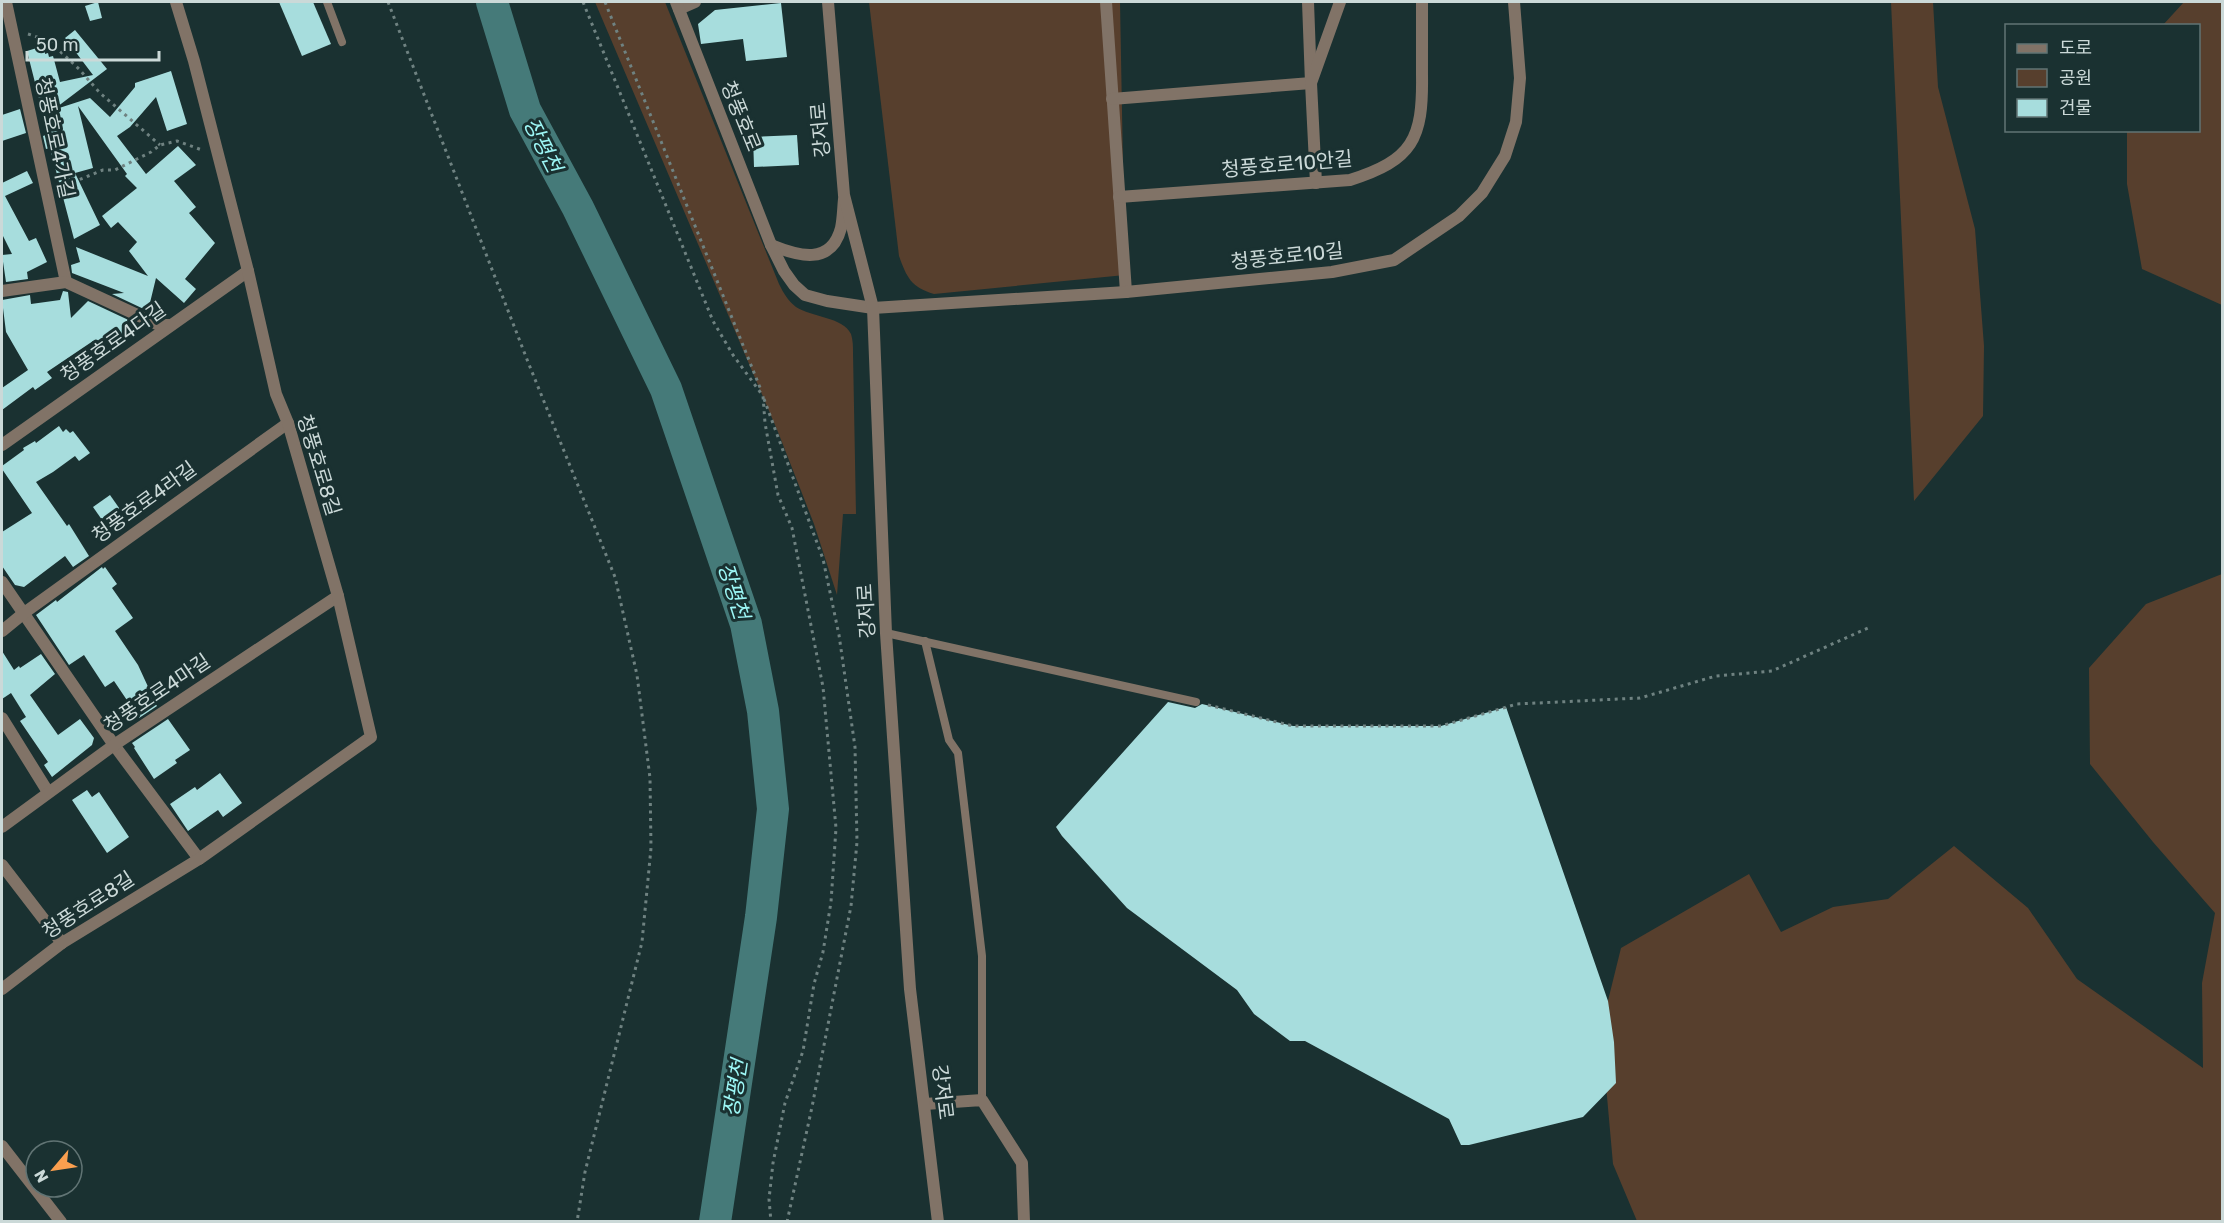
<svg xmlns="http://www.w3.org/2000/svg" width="2224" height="1223" font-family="Rubik,'Noto Sans KR',sans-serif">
  <rect width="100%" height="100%" fill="#1a3131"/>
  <!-- green -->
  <g fill="#573f2d">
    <path d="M595,2H665L779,284C783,292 788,301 796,307C811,317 843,317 851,334C853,340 853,347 853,353L856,514H843L837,595L814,524L778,432Z"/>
    <path d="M869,2H1120L1125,275L934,294C911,287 907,278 899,256Z"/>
    <path d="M1891,2H1933L1938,87L1975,229L1984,346L1983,416L1914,501Z"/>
    <path d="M2184,2H2222V305L2142,269L2127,184V131L2198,130V26L2163,25Z"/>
    <path d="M2222,574V1221H1637L1613,1164L1601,1029L1621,948L1749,874L1781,932L1833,907L1888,899L1954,846L2028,908L2077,979L2203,1068L2202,983L2215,913L2153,842L2090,764L2089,668L2146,604Z"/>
  </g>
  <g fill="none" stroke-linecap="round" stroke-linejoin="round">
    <!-- river -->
    <path stroke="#457a79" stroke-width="32" d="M492,2L525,110L578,208L666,389L746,624L763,711L773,809L761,917L715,1222"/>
  </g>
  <!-- building -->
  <g fill="#a7dddd">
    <path d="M98,2L102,18L90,21L85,6Z"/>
    <path d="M279,2H313L331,44L302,56Z"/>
    <path d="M781,3L787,57L746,61L743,39L701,44L698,24L715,10Z"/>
    <path d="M75,30L107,69L53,110L90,98L110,117L135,87V83L171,71L187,124L167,131L156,97L130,127L117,136L146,174L178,146L196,165L174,181L196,207L189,213L215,243L185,279L196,289L184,303L156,278L148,311L112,294L124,293L72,273L71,265L80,262L76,247L148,276L129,251L137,242L118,222L111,228L102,216L137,188L125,176L127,174L78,106L93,168L75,173L100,225L74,239L50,148L46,149L43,136L48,134L27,51L40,47L41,51L45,50V54L48,53L49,57L53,56L60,82L93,75L65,38Z"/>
    <path d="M20,109L26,133L2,141V115Z"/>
    <path d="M797,135L799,165L754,167L753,137Z"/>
    <path d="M27,171L33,183L5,196L29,241L36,238L47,262L27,272L28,279L6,282L2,255L12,254L2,234V183Z"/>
    <path d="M63,291L68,292L71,318L88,301L137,324L113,340L107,335L97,345L93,341L47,372L52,378L35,390L33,387L2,410V388L28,370L6,332L2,300L30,295L31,304L60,300Z"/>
    <path d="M59,426L63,432L66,429L70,433L73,431L90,453L79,461L75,456L53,472L36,482L67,526L69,524L89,556L73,567L65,556L24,587L15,585L2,566V532L32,513L2,469V466L24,450L23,448L35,441L36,443Z"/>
    <path d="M110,495L124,515L107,527L93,507Z"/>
    <path d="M102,567L103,569L105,567L117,584L112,588L133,618L115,631L138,665L150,691L148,693L157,706L139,718L114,681L105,687L84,655L69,665L36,615L56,600L57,602Z"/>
    <path d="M2,651L14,670L19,666L20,668L41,654L55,674L30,695L58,735L80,719L94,738L92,745L52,777L44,765L48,762L20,721L26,717L11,693L2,699Z"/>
    <path d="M1168,702L1195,708L1202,704L1293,726H1441L1506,707L1608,1001L1614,1042L1616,1083L1583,1117L1469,1145H1461L1449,1119L1305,1041H1290L1254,1014L1237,990L1127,908L1062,836L1056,827Z"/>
    <path d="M168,719L190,750L175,760L177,763L154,779L134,748L135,747L132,743Z"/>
    <path d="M220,773L242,803L223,817L218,810L188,831L170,804L195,787L197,790Z"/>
    <path d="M87,790L92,797L99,792L129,837L107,853L72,800Z"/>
  </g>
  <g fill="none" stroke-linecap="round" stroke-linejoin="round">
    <!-- path -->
    <g stroke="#6f8281" stroke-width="3" stroke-dasharray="3 4.5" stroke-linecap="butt">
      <path d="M388,2L528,362L615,577L637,675L650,778L651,848L642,942L585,1172L577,1222"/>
      <path d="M583,2L713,321L733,355L763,396L765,423L778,495L792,528L823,687L836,828L831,902L823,952L814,984L803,1051L785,1103L773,1163L769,1199L771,1222"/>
      <path d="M605,2L761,390"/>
      <path d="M28,34L49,41L79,69L100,93L160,145"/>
      <path d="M59,188L103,170H115L151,152L160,145L177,141L202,150"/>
      <path d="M764,399L823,559L839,635L855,747L857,842L851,906L812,1107L787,1222"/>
      <path d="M1208,705L1293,726H1441L1517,704L1640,698L1716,676L1772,671L1868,628"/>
    </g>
    <!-- service -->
    <g stroke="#817367" stroke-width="8">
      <path d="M327,2L342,42"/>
      <path d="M886,633L1196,702"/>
      <path d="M925,641L949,740L958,753L982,956V1100"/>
    </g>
    <!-- minor -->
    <g stroke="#817367" stroke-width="12">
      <path d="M6,2L66,282"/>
      <path d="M1106,2L1126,292"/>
      <path d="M679,9L695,2"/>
      <path d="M1112,99L1311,83L1308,2"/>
      <path d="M1316,183L1311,83L1340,2"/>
      <path d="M1119,197L1350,180C1413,160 1423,139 1422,75C1422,51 1422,26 1422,2"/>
      <path d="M771,245C798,256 831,266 841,228C843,219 843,209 844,199"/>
      <path d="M2,291L66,282L159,325H171"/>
      <path d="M2,445L248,271"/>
      <path d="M2,582L114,745L199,859"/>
      <path d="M2,631L24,613L288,423"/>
      <path d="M2,718L48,792"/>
      <path d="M2,827L114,745L338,596"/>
      <path d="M2,865L62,943"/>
      <path d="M2,989L62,943L199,859L371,737L338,596L288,423L276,394L248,271L194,61L176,2"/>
      <path d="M925,1104L982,1100L1022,1163L1024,1222"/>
    </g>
    <!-- tertiary -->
    <g stroke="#817367" stroke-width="12">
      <path d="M676,2L771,245L784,271L794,285L805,295L827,301L873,308L1126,292L1332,272L1394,260L1459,216L1482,193L1505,156L1516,122L1520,78L1514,2"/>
      <path d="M828,2L844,195L873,308L886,633L910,989L938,1222"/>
      <path d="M2,1146L61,1222"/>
    </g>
  </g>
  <g text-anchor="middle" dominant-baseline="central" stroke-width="6" stroke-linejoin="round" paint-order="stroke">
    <!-- street labels -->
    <g font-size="20" fill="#cbd9d8" stroke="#1a3131">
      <text transform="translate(741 116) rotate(68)">청풍호로</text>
      <text transform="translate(820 130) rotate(-95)">강저로</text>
      <text transform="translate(55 138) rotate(78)">청풍호로4가길</text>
      <text transform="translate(1287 164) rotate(-5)">청풍호로10안길</text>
      <text transform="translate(1287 256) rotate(-6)">청풍호로10길</text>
      <text transform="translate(113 342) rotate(-35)">청풍호로4다길</text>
      <text transform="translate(319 465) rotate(73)">청풍호로8길</text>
      <text transform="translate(144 502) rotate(-36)">청풍호로4라길</text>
      <text transform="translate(866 611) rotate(-93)">강저로</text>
      <text transform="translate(157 693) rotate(-34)">청풍호로4마길</text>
      <text transform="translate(88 905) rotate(-33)">청풍호로8길</text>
      <text transform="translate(943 1092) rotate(83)">강저로</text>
    </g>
    <!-- water labels -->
    <g font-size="21" font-style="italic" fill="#9df7f6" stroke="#1a3131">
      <text transform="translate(543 145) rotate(63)">장평천</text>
      <text transform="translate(734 591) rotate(72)">장평천</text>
      <text transform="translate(735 1088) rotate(-81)">장평천</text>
    </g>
  </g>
  <!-- border -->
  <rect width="2224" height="1223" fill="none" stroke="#cbd9d8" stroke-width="6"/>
  <!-- legend -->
  <rect x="2005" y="24" width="195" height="108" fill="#1a3131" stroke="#617474" stroke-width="1.5"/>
  <rect x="2017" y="44" width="30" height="9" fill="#817367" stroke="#617474" stroke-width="1.5"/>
  <text x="2059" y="54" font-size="18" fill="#cbd9d8">도로</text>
  <rect x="2017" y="69" width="30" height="18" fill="#573f2d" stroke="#617474" stroke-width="1.5"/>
  <text x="2059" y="84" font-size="18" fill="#cbd9d8">공원</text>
  <rect x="2017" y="99" width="30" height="18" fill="#a7dddd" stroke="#617474" stroke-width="1.5"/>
  <text x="2059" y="114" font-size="18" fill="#cbd9d8">건물</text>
  <!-- north arrow -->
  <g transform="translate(54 1169) rotate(241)"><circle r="28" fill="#1a3131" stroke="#617474" stroke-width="1.5"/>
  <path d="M0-4.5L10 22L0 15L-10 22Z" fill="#fa9f4f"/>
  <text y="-9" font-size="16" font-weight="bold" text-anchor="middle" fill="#cbd9d8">N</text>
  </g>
  <!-- scale -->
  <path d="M27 51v9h132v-9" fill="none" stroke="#cbd9d8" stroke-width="3"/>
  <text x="36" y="51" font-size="18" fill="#cbd9d8" stroke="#1a3131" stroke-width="4.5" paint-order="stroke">50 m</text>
</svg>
